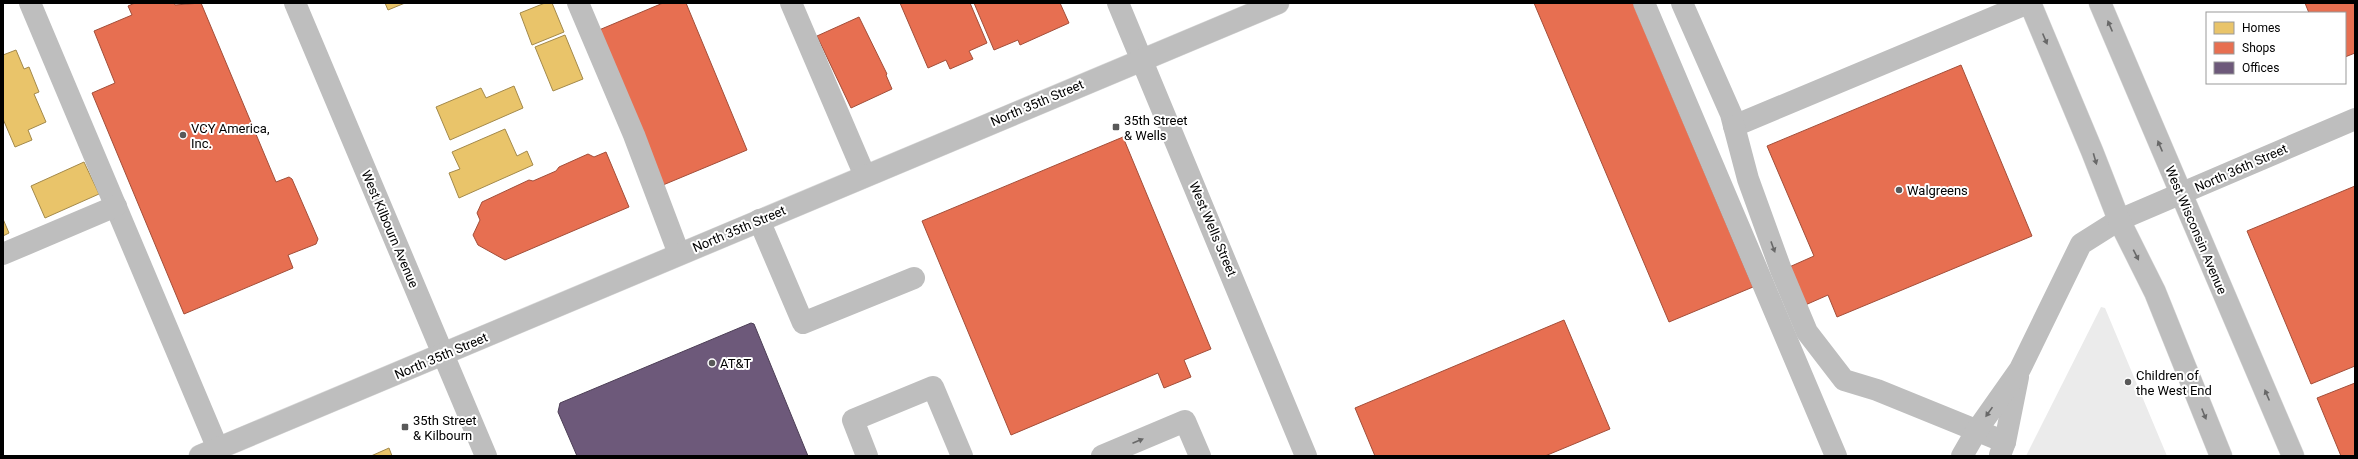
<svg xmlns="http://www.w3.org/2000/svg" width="2358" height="459" font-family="Roboto,sans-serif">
  <rect width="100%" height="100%" fill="#fff"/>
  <!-- green -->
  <path fill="#ebebeb" d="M2101,307L2105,308L2167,456H2026Z"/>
  <!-- homes -->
  <g fill="#e9c46a" stroke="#a3894a">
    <path d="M385,3H405L388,10Z"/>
    <path d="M545,3H552L564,32L532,45L520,13Z"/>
    <path d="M565,35L583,79L553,91L535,47Z"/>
    <path d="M16,50L24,69L29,67L39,92L34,94L46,122L28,130L32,140L15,147L3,119V55Z"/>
    <path d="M514,86L523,108L450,140L436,107L481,88L486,98Z"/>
    <path d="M505,129L517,156L527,151L533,165L459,198L449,173L460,169L452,152Z"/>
    <path d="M84,162L99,194L45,218L31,186Z"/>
    <path d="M3,219L9,233L3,236Z"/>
    <path d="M389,448L392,456H371Z"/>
  </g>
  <!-- shops -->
  <g fill="#e76f51" stroke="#a24e39">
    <path d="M135,3H174L175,5L201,3L276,182L289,177L292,179L318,239L316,244L288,255L293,268L184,314L92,93L115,83L94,31L132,15L128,6Z"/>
    <path d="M663,3H686L747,150L663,185L599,30Z"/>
    <path d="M900,3H970L987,43L969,51L973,59L950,69L946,60L928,68Z"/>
    <path d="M974,3H1060L1069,23L1020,45L1018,40L994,50Z"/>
    <path d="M1534,3H1633L1753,287L1669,322Z"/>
    <path d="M2305,3H2355V53L2345,57V13H2309Z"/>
    <path d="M859,17L887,74L886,75L892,89L851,108L817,36Z"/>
    <path d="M1961,65L2032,236L1837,317L1828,295L1803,306L1787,268L1814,256L1767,146Z"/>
    <path d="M1123,137L1211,349L1184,360L1191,377L1164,388L1158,373L1011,435L922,221Z"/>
    <path d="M606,152L629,207L505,260L478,245L473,235L480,220L477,213L482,202L529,180L533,181L556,171L559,167L588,154L594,157Z"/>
    <path d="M2355,186V366L2311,384L2247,231Z"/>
    <path d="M1564,320L1610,429L1545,456H1375L1355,408Z"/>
    <path d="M2355,383V456H2341L2317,398Z"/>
  </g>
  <!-- offices -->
  <path fill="#6d597a" stroke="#4c3e55" d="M751,323L754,324L808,456H577L558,412L560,403Z"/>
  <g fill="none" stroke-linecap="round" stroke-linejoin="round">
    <defs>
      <g id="major">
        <path d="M2030,3L2092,151L2119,220L2155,292L2221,456"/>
        <path d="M2100,3L2293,456"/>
        <path d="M200,456L1278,3"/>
      </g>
    </defs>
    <!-- major casing -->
    <use href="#major" stroke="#dbdbdb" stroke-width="23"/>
    <!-- minor -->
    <g stroke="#bebebe" stroke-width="22">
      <path d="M30,3L218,449"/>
      <path d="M295,3L486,456"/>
      <path d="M578,3L634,135L679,254"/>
      <path d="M791,3L865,176"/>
      <path d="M1118,3L1306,456"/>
      <path d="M1644,3L1836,456"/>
      <path d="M1682,3L1731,114L1734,126L2028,3"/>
      <path d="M1734,126L1748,179L1781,270L1807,332L1844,380L1877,390L2005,442"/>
      <path d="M759,220L803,323L914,278"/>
      <path d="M3,254L116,206"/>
      <path d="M2000,455L2005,442L2018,377"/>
      <path d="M867,456L853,420L933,387L962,456"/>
      <path d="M1102,456L1185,421L1200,456"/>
      <path d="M1962,456L1977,430L2020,369L2081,244L2119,220L2355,119"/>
    </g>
    <!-- major -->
    <use href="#major" stroke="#bebebe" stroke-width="22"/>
  </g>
  <!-- one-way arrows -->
  <defs><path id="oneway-solid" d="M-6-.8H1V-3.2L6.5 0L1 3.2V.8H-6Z"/></defs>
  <g fill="#686868">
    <use href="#oneway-solid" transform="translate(2110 26) rotate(-113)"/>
    <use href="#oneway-solid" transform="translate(2045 39) rotate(67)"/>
    <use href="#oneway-solid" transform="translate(2160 146) rotate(-113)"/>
    <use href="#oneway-solid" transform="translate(2095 159) rotate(74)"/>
    <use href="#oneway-solid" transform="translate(1773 247) rotate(70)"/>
    <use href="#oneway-solid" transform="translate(2136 255) rotate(63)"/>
    <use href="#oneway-solid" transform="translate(2267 395) rotate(-113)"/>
    <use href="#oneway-solid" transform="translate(1989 412) rotate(125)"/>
    <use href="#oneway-solid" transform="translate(2204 414) rotate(68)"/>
    <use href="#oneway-solid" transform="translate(1138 441) rotate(-23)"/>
  </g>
  <!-- markers -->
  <g fill="#595959" stroke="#fff" stroke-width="1.5">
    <rect x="1112" y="123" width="8" height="8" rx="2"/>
    <circle cx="183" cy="135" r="4"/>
    <circle cx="1899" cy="190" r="4"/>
    <circle cx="712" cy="363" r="4"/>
    <circle cx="2128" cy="382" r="4"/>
    <rect x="401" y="423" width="8" height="8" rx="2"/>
  </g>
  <g text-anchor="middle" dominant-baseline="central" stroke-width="4" stroke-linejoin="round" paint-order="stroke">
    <!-- street labels -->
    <g font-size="13" fill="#000" stroke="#fff">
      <text transform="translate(1037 103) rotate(-23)">North 35th Street</text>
      <text transform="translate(2241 168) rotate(-24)">North 36th Street</text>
      <text transform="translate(390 229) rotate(67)">West Kilbourn Avenue</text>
      <text transform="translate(739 229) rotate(-23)">North 35th Street</text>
      <text transform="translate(1213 229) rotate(67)">West Wells Street</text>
      <text transform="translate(2196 230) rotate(67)">West Wisconsin Avenue</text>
      <text transform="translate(441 356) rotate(-23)">North 35th Street</text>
    </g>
    <!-- poi labels -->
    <g font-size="13" fill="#000" stroke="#fff" text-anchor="start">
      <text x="1124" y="120">35th Street<tspan x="1124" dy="15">&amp; Wells</tspan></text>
      <text x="191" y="128">VCY America,<tspan x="191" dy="15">Inc.</tspan></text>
      <text x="1907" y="190">Walgreens</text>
      <text x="720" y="363">AT&amp;T</text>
      <text x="2136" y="375">Children of<tspan x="2136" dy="15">the West End</tspan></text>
      <text x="413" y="420">35th Street<tspan x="413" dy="15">&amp; Kilbourn</tspan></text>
    </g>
  </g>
  <!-- border -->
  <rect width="2358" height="459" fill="none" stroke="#000000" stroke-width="8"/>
  <!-- legend -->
  <rect x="2206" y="12" width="140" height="72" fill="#ffffff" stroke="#999999"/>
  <rect x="2214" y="22" width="20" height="12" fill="#e9c46a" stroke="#999999"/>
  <text x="2242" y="32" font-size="12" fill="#000000">Homes</text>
  <rect x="2214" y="42" width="20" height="12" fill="#e76f51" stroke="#999999"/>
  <text x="2242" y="52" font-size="12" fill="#000000">Shops</text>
  <rect x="2214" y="62" width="20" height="12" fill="#6d597a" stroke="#999999"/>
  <text x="2242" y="72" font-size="12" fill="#000000">Offices</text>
</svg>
